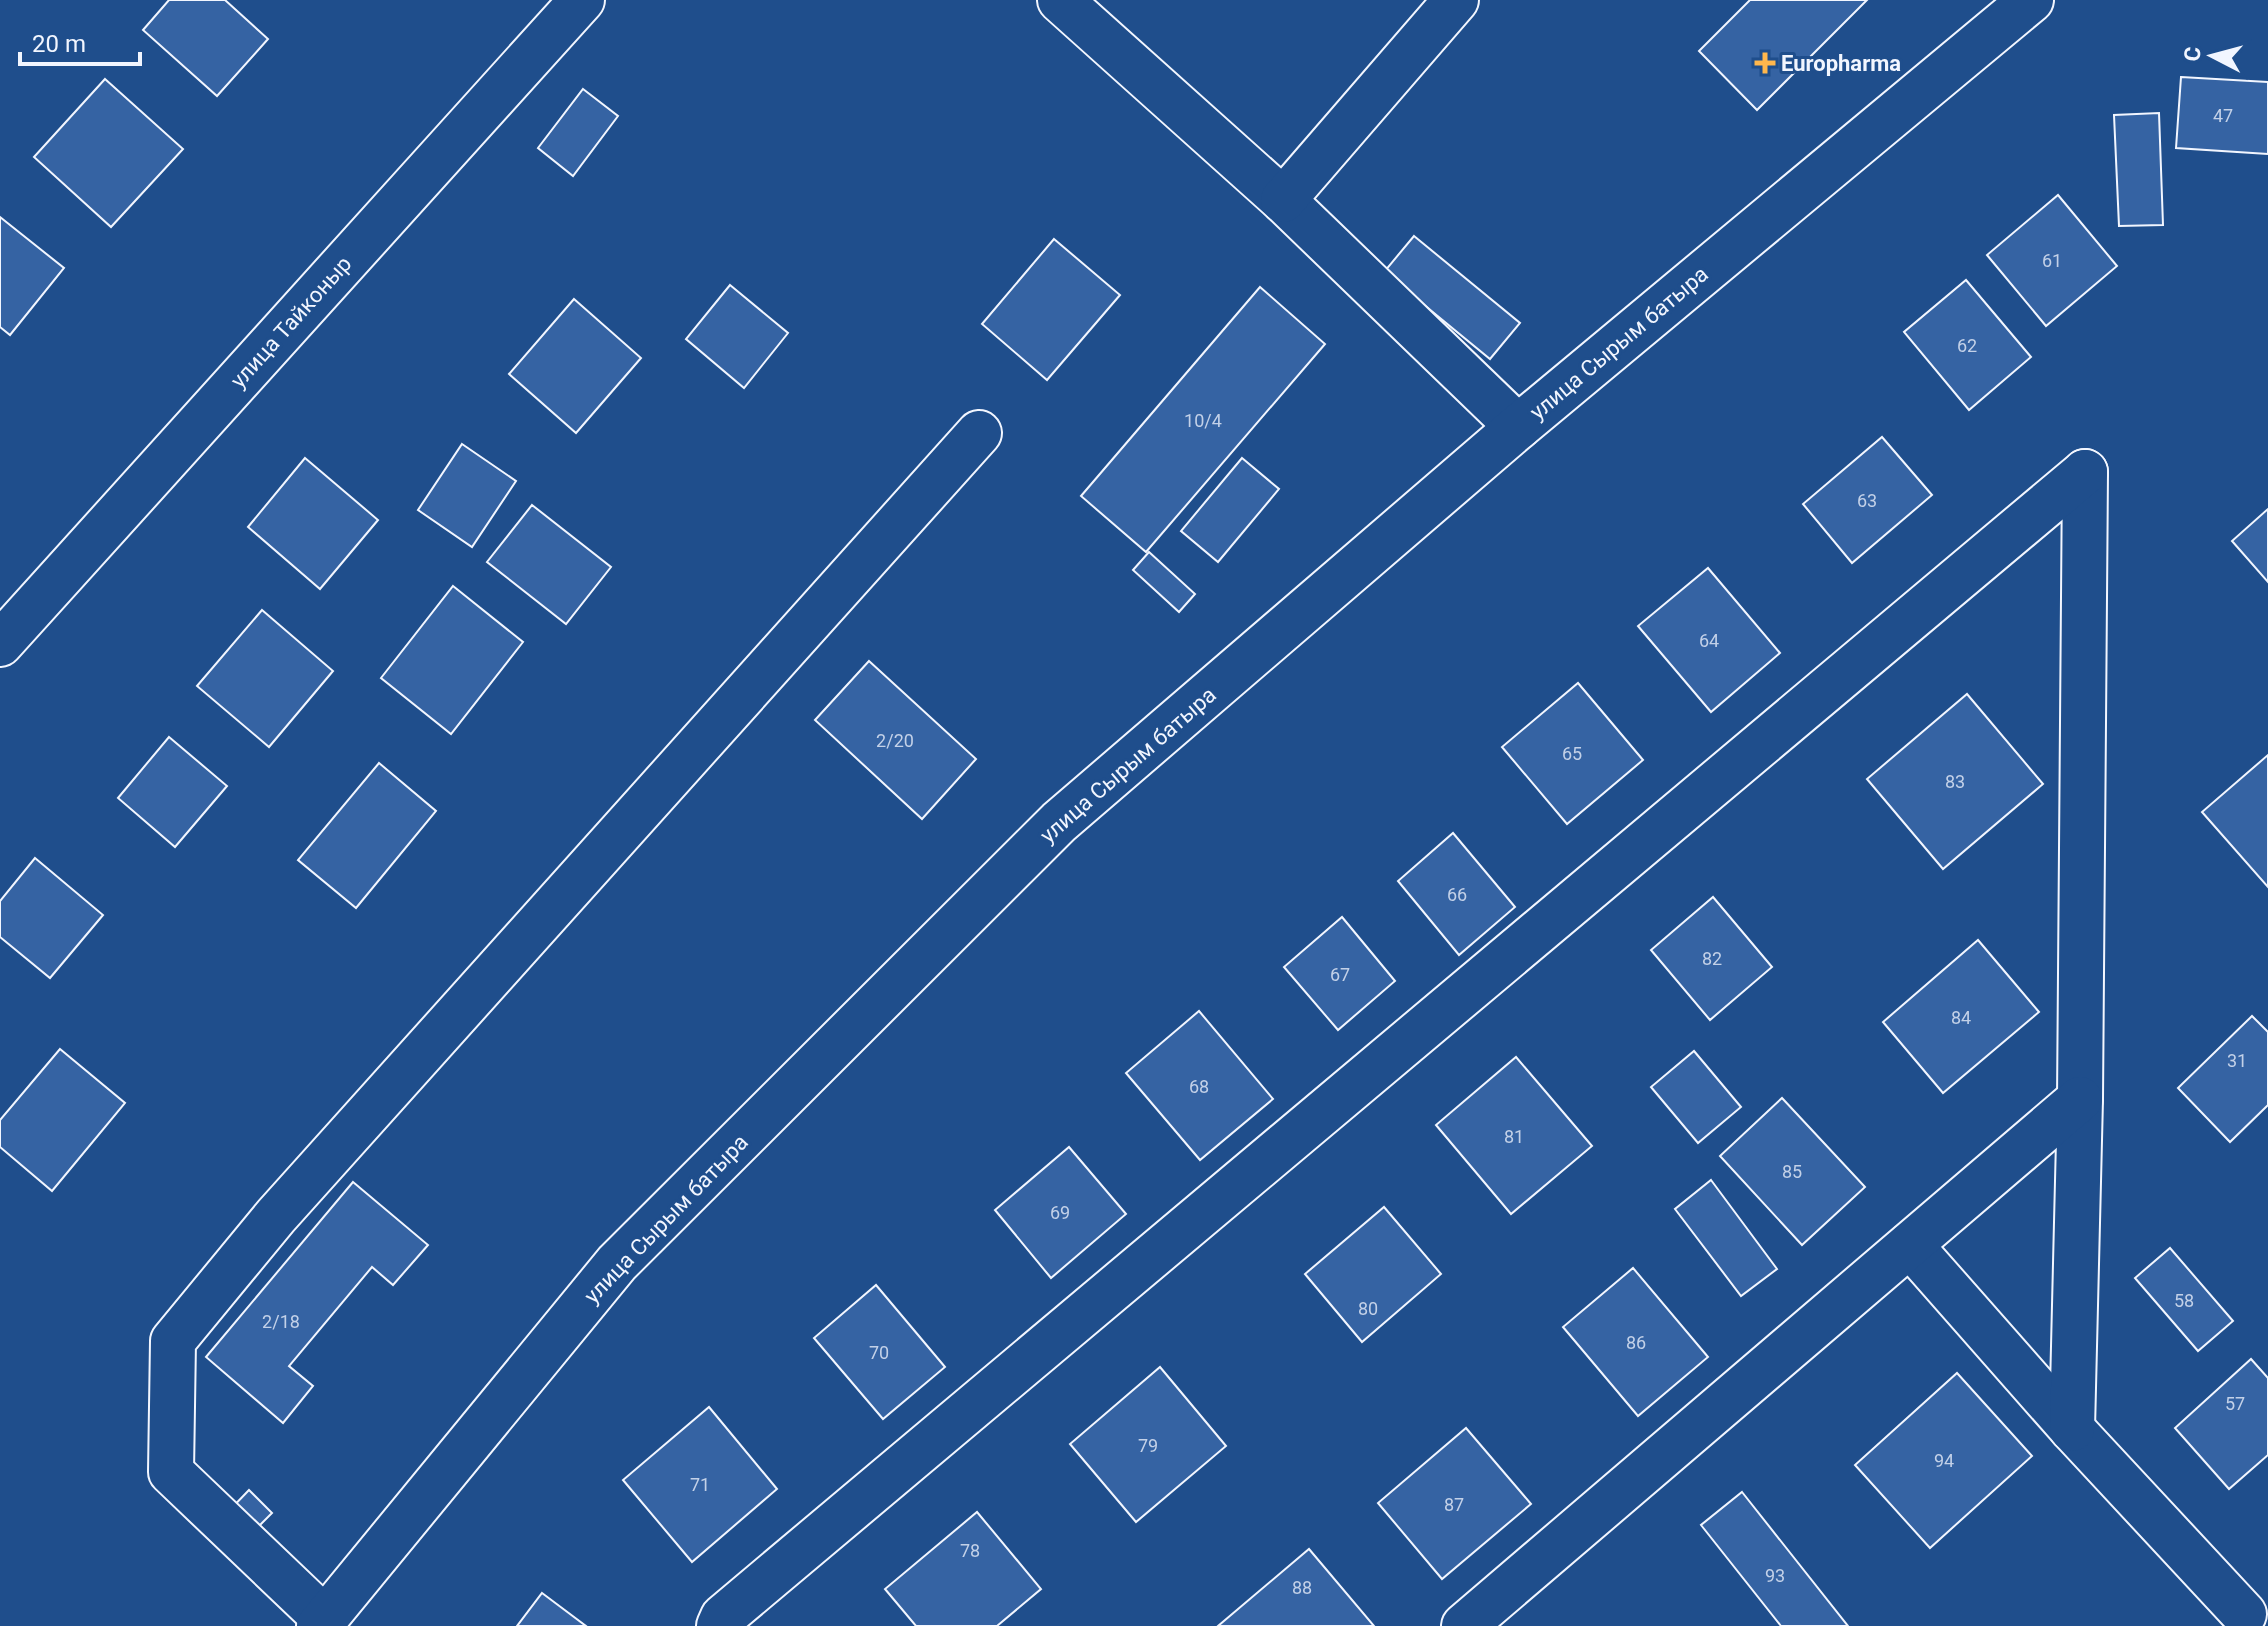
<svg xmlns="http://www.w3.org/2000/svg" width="2268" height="1626" font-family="Roboto,sans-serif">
  <rect width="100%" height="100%" fill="#1f4e8c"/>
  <!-- building -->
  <g fill="#3563a3" stroke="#f2f6ff" stroke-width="2">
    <path d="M169,0H225L268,39L217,96L143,30Z"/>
    <path d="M1750,0H1867L1757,110L1699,51Z"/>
    <path d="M2181,77L2268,82V154L2176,148Z"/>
    <path d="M105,79L183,149L111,227L34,157Z"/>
    <path d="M583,89L618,116L573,176L538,148Z"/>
    <path d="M2159,113L2163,225L2119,226L2114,115Z"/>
    <path d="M2058,195L2117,266L2046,326L1987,255Z"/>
    <path d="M0,217L64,268L10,335L0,327Z"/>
    <path d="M1414,236L1520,323L1490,359L1384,272Z"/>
    <path d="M1054,239L1120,295L1047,380L982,324Z"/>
    <path d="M1966,280L2031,357L1969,410L1904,332Z"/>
    <path d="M730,285L788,333L744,388L686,339Z"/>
    <path d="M1260,287L1325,344L1146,552L1081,496Z"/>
    <path d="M574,299L641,358L576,433L509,374Z"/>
    <path d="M1882,437L1932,495L1852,563L1803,504Z"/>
    <path d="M462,444L516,481L472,547L418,510Z"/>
    <path d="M305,458L378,520L320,589L248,527Z"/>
    <path d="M1242,458L1279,489L1218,562L1181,531Z"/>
    <path d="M532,505L611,567L566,624L487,562Z"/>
    <path d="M2268,509V582L2232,541Z"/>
    <path d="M1149,552L1195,594L1179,612L1133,570Z"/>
    <path d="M1708,568L1780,653L1711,712L1638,626Z"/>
    <path d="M453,586L523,642L451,734L381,678Z"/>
    <path d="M262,610L333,671L269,747L197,686Z"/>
    <path d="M869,661L976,759L922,819L815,720Z"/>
    <path d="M1578,683L1643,760L1567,824L1502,747Z"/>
    <path d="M1967,694L2043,784L1943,869L1867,779Z"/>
    <path d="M169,737L227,786L175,847L118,798Z"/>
    <path d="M2268,755V887L2202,812Z"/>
    <path d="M379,763L436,811L356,908L298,860Z"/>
    <path d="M1453,833L1515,907L1459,955L1398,881Z"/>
    <path d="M35,858L103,915L50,978L0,937V901Z"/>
    <path d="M1713,897L1772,967L1710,1020L1651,950Z"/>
    <path d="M1342,917L1395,981L1338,1030L1284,967Z"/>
    <path d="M1978,940L2039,1012L1943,1093L1883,1022Z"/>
    <path d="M1199,1011L1273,1099L1200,1160L1126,1073Z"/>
    <path d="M2252,1016L2268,1032V1105L2230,1142L2178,1088Z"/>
    <path d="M60,1049L125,1103L52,1191L0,1147V1120Z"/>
    <path d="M1694,1051L1741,1107L1698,1143L1651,1087Z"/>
    <path d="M1516,1057L1592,1146L1511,1214L1436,1125Z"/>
    <path d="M1782,1098L1865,1187L1802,1245L1720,1156Z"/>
    <path d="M1069,1147L1126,1214L1051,1278L995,1210Z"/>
    <path d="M1711,1180L1777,1269L1741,1296L1675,1209Z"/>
    <path d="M353,1182L428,1245L393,1285L372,1267L289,1366L313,1386L283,1423L206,1357Z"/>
    <path d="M1384,1207L1441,1274L1362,1342L1305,1274Z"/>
    <path d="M2170,1248L2233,1321L2198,1351L2135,1278Z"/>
    <path d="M1633,1268L1708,1357L1638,1416L1563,1327Z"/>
    <path d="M876,1285L945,1367L883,1419L814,1338Z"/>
    <path d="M2251,1359L2268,1378V1455L2229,1489L2175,1428Z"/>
    <path d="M1160,1367L1226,1446L1136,1522L1070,1444Z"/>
    <path d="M1957,1373L2032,1456L1930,1548L1855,1465Z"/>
    <path d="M709,1407L777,1489L692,1562L623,1480Z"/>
    <path d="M1466,1428L1531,1504L1442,1579L1378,1503Z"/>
    <path d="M249,1490L272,1513L247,1538L224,1516Z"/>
    <path d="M1742,1492L1848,1626H1781L1701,1525Z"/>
    <path d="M977,1512L1041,1589L997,1626H916L885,1589Z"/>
    <path d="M1309,1549L1374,1626H1218Z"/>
    <path d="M542,1593L586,1626H517Z"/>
  </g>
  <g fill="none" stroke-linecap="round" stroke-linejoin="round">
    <defs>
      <g id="minor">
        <path d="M1060,0L1283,200L1518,427"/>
        <path d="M1283,200L1456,0"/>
        <path d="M0,644L582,0"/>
        <path d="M1910,1245L2072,1429L2244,1614"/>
        <path d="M2072,1429L2080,1099L2085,472"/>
        <path d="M325,1619L171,1472L173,1341L276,1216L979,433"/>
        <path d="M319,1626L617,1263L1059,822L1518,427L2031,0"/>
        <path d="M719,1626L723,1617L2085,472"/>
        <path d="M1464,1626L2080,1099"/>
      </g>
    </defs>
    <!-- minor casing -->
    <use href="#minor" stroke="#f2f6ff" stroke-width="48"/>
    <!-- minor -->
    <use href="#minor" stroke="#1f4e8c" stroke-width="44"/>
  </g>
  <!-- markers -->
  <path fill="#ffb74d" stroke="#1f4e8c" stroke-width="3" d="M1761 51h8v8h8v8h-8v8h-8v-8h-8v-8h8z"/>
  <g text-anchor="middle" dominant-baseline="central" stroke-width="6" stroke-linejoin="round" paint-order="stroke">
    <!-- number labels -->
    <g font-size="18" fill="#c3d1e8">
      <text x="2223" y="115">47</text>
      <text x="2052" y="260">61</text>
      <text x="1967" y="345">62</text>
      <text x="1203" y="420">10/4</text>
      <text x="1867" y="500">63</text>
      <text x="1709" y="640">64</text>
      <text x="895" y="740">2/20</text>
      <text x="1572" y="753">65</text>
      <text x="1955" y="781">83</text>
      <text x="1457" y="894">66</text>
      <text x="1712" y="958">82</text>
      <text x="1340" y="974">67</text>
      <text x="1961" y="1017">84</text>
      <text x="2237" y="1060">31</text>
      <text x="1199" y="1086">68</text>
      <text x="1514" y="1136">81</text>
      <text x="1792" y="1171">85</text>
      <text x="1060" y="1212">69</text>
      <text x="2184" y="1300">58</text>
      <text x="1368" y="1308">80</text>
      <text x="281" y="1321">2/18</text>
      <text x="1636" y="1342">86</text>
      <text x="879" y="1352">70</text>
      <text x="2235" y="1403">57</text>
      <text x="1148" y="1445">79</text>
      <text x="1944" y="1460">94</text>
      <text x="700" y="1484">71</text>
      <text x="1454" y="1504">87</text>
      <text x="970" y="1550">78</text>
      <text x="1775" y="1575">93</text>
      <text x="1302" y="1587">88</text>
    </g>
    <!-- poi labels -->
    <g font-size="22" font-weight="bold" fill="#f2f6ff" stroke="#1f4e8c" text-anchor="start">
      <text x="1781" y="63">Europharma</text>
    </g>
    <!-- street labels -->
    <g font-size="22" fill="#f2f6ff" stroke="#1f4e8c">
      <text transform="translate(291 322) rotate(-48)">улица Тайконыр</text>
      <text transform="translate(1619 343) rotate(-40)">улица Сырым батыра</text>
      <text transform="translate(1128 765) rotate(-41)">улица Сырым батыра</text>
      <text transform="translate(666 1219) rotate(-46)">улица Сырым батыра</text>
    </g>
  </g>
  <!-- north arrow -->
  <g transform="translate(2212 56) rotate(276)" stroke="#1f4e8c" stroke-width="6" paint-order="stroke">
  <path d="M0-6L14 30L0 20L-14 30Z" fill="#f2f6ff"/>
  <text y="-12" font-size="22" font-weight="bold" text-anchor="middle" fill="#f2f6ff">С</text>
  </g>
  <!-- scale -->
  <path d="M20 52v12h120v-12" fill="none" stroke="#f2f6ff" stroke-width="4"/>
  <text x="32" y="52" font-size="24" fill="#f2f6ff" stroke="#1f4e8c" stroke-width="6" paint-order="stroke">20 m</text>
</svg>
